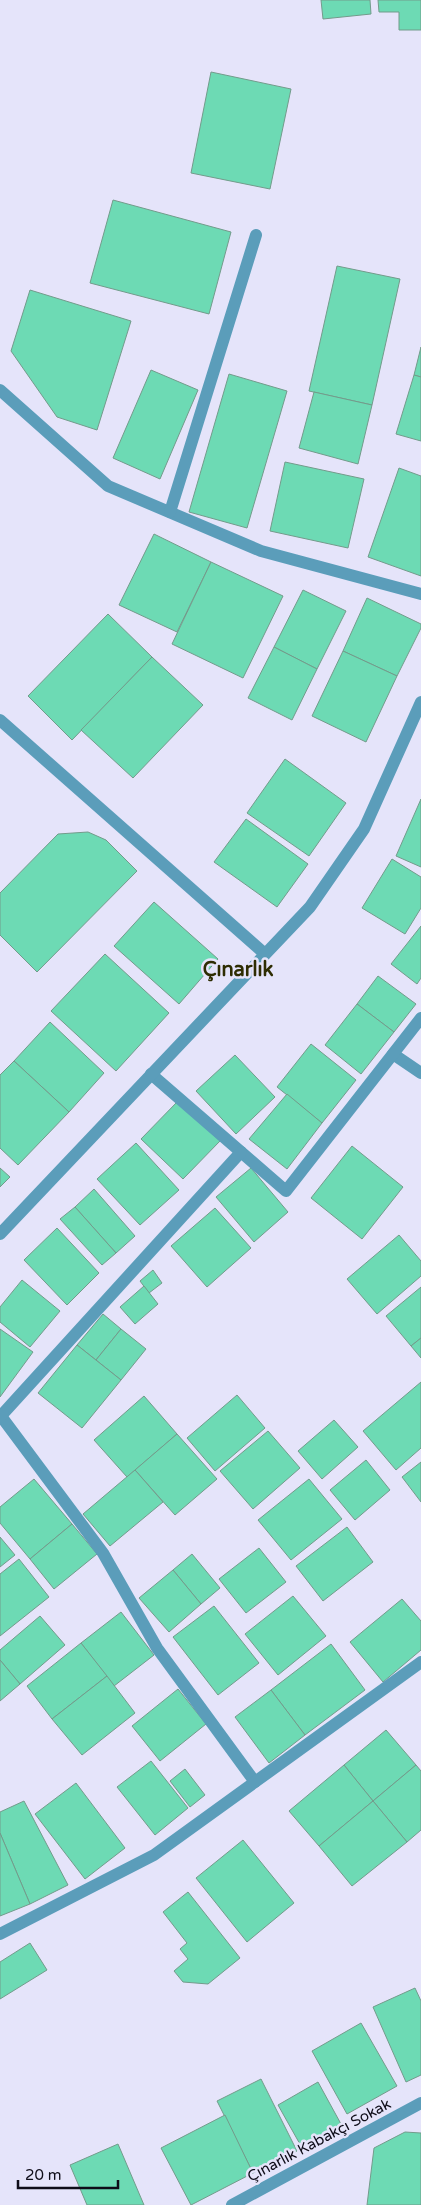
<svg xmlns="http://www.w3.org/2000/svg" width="421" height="2205" font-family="'Varela Round',sans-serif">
  <rect width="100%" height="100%" fill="#e5e4fa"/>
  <!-- building -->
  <g fill="#6ddab4" stroke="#739b8b">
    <path d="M321,0H370L371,14L323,19Z"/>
    <path d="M378,0H421V30H399V12H379Z"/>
    <path d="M211,72L291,89L270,189L191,173Z"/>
    <path d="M113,200L231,232L209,314L90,283Z"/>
    <path d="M337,266L400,279L372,405L309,391Z"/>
    <path d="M30,290L131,321L97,430L57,417L11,351Z"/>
    <path d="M421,347V377L414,375Z"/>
    <path d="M151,370L198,390L160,479L113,458Z"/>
    <path d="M229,374L287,391L247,528L189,512Z"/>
    <path d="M414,375L421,377V441L396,434Z"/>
    <path d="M314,392L372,405L358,464L299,448Z"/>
    <path d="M285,462L364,479L348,548L270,531Z"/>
    <path d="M399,468L421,476V576L368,557Z"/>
    <path d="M154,534L211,562L177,632L119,605Z"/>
    <path d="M211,562L283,596L243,678L172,644Z"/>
    <path d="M303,590L346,611L317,669L274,647Z"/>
    <path d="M367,598L421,624V628L397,676L343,651Z"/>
    <path d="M108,614L152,657L72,740L28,696Z"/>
    <path d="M274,647L317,669L292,720L248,698Z"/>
    <path d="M343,651L397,676L366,742L312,716Z"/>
    <path d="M152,657L203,705L133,778L81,730Z"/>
    <path d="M285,759L346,803L309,856L247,813Z"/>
    <path d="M421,799V867L396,856Z"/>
    <path d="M246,819L308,864L277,907L214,862Z"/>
    <path d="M88,832L106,840L137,871L37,972L0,935V893L58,834Z"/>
    <path d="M392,859L421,877V908L405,934L362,908Z"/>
    <path d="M154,902L218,959L179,1004L114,946Z"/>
    <path d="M421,926V978L417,984L391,964Z"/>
    <path d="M105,954L169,1013L116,1071L51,1011Z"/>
    <path d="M378,976L416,1004L394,1032L357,1004Z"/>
    <path d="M357,1004L394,1032L361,1074L325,1045Z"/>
    <path d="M50,1022L104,1073L69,1112L14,1061Z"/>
    <path d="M311,1044L356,1080L322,1123L277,1087Z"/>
    <path d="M235,1055L275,1097L236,1134L196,1091Z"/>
    <path d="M14,1061L69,1112L18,1165L0,1148V1075Z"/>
    <path d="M287,1094L322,1123L287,1169L249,1139Z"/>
    <path d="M178,1101L220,1141L183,1179L141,1139Z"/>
    <path d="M136,1143L179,1190L140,1225L97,1179Z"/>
    <path d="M352,1146L403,1187L362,1239L311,1198Z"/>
    <path d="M0,1168L10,1177L0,1187Z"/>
    <path d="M251,1168L288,1212L254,1242L216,1197Z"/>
    <path d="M94,1189L135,1236L116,1253L75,1207Z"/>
    <path d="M75,1207L116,1253L102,1265L60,1219Z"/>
    <path d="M215,1208L251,1248L207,1287L171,1246Z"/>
    <path d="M57,1228L99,1273L67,1305L24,1260Z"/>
    <path d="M399,1235L421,1261V1276L377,1314L347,1279Z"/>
    <path d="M153,1270L162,1283L149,1293L140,1281Z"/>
    <path d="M22,1280L60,1311L30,1347L0,1322V1307Z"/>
    <path d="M144,1286L158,1304L135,1324L120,1307Z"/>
    <path d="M421,1287V1338L411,1346L386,1316Z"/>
    <path d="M103,1314L121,1329L96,1360L77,1345Z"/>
    <path d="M0,1329L33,1352L0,1397Z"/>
    <path d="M121,1329L146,1349L121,1380L96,1360Z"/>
    <path d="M421,1338V1358L411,1346Z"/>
    <path d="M77,1345L121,1380L82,1428L38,1393Z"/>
    <path d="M421,1382V1448L396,1470L363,1431Z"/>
    <path d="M237,1395L265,1428L215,1471L187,1438Z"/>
    <path d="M144,1396L177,1434L127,1477L94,1440Z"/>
    <path d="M334,1420L358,1447L322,1479L298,1451Z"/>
    <path d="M268,1431L300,1468L253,1509L220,1471Z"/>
    <path d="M177,1434L217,1479L175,1515L135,1470Z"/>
    <path d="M366,1460L390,1490L355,1520L330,1490Z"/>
    <path d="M421,1462V1502L402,1477Z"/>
    <path d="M135,1470L163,1502L110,1546L83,1514Z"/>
    <path d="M34,1479L72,1524L30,1559L0,1523V1507Z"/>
    <path d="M309,1479L342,1519L291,1560L258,1520Z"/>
    <path d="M72,1524L97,1554L54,1589L30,1559Z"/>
    <path d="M347,1527L373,1562L323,1601L296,1566Z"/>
    <path d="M0,1537L15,1555L0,1567Z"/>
    <path d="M259,1548L286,1582L246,1613L219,1579Z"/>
    <path d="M192,1554L220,1588L201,1604L173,1570Z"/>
    <path d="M19,1559L49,1597L0,1636V1574Z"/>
    <path d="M173,1570L201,1604L169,1632L139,1598Z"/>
    <path d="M293,1596L326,1636L278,1675L245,1634Z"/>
    <path d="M402,1599L421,1621V1650L383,1682L350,1642Z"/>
    <path d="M214,1606L259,1663L218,1695L173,1637Z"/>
    <path d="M121,1612L154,1655L114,1686L81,1643Z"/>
    <path d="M40,1616L65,1645L20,1684L0,1660V1650Z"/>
    <path d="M81,1643L107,1676L52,1719L27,1686Z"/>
    <path d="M331,1644L365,1690L305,1735L271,1690Z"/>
    <path d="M0,1660L20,1684L0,1701Z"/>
    <path d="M107,1676L135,1713L82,1755L52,1719Z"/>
    <path d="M178,1689L206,1724L160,1761L132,1726Z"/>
    <path d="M271,1690L305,1735L269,1763L235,1717Z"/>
    <path d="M386,1730L416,1765L373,1801L344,1765Z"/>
    <path d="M151,1761L188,1808L155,1835L117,1787Z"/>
    <path d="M344,1765L373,1801L319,1846L289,1811Z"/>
    <path d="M416,1765L421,1771V1830L407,1842L373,1801Z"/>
    <path d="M185,1769L205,1795L190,1807L170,1781Z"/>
    <path d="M76,1783L125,1848L85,1879L35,1814Z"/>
    <path d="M24,1801L68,1885L30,1904L0,1833V1812Z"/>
    <path d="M373,1801L407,1842L352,1886L319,1846Z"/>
    <path d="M0,1833L30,1904L0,1916Z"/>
    <path d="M243,1840L294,1903L247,1942L196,1878Z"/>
    <path d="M188,1892L240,1958L208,1984L183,1982L174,1971L188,1959L180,1949L187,1943L163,1912Z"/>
    <path d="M30,1943L47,1970L0,1999V1962Z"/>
    <path d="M415,1988L421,2001V2075L406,2082L373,2007Z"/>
    <path d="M361,2023L397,2086L347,2114L312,2051Z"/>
    <path d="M261,2079L297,2151L253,2173L217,2101Z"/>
    <path d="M318,2082L341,2124L301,2146L278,2105Z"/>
    <path d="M225,2115L253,2173L191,2205L161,2148Z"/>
    <path d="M405,2132L421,2133V2205H367L374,2148Z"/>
    <path d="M118,2144L144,2205H87L70,2165Z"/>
  </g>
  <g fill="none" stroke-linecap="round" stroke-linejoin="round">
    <!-- minor -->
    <g stroke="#5b9dba" stroke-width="12">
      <path d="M0,390L108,486L261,551L421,594"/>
      <path d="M170,512L256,235"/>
      <path d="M0,720L265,954"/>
      <path d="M393,1054L421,1073"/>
      <path d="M151,1074L286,1191L421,1018"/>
      <path d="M0,1234L310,907L364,829L421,702"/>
      <path d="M1,1416L103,1553L157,1648L255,1782"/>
      <path d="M0,1417L241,1152"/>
      <path d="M0,1934L154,1855L421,1662"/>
      <path d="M232,2205L421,2103"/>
    </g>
  </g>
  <g text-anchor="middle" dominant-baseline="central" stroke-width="5" stroke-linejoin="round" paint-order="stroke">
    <!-- street labels -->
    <g font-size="15" fill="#0e0c18" stroke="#e5e4fa">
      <text transform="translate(319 2140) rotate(-28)">Çınarlık Kabakçı Sokak</text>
    </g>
    <!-- district labels -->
    <g font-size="20" font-weight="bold" fill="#2e2d02" stroke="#e5e4fa">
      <text x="238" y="970">Çınarlık</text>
    </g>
  </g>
  <!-- scale -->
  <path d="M18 2180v8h100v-8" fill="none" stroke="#0e0c18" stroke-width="2.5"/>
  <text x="25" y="2180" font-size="15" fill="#0e0c18" stroke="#e5e4fa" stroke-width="4" paint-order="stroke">20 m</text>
</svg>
